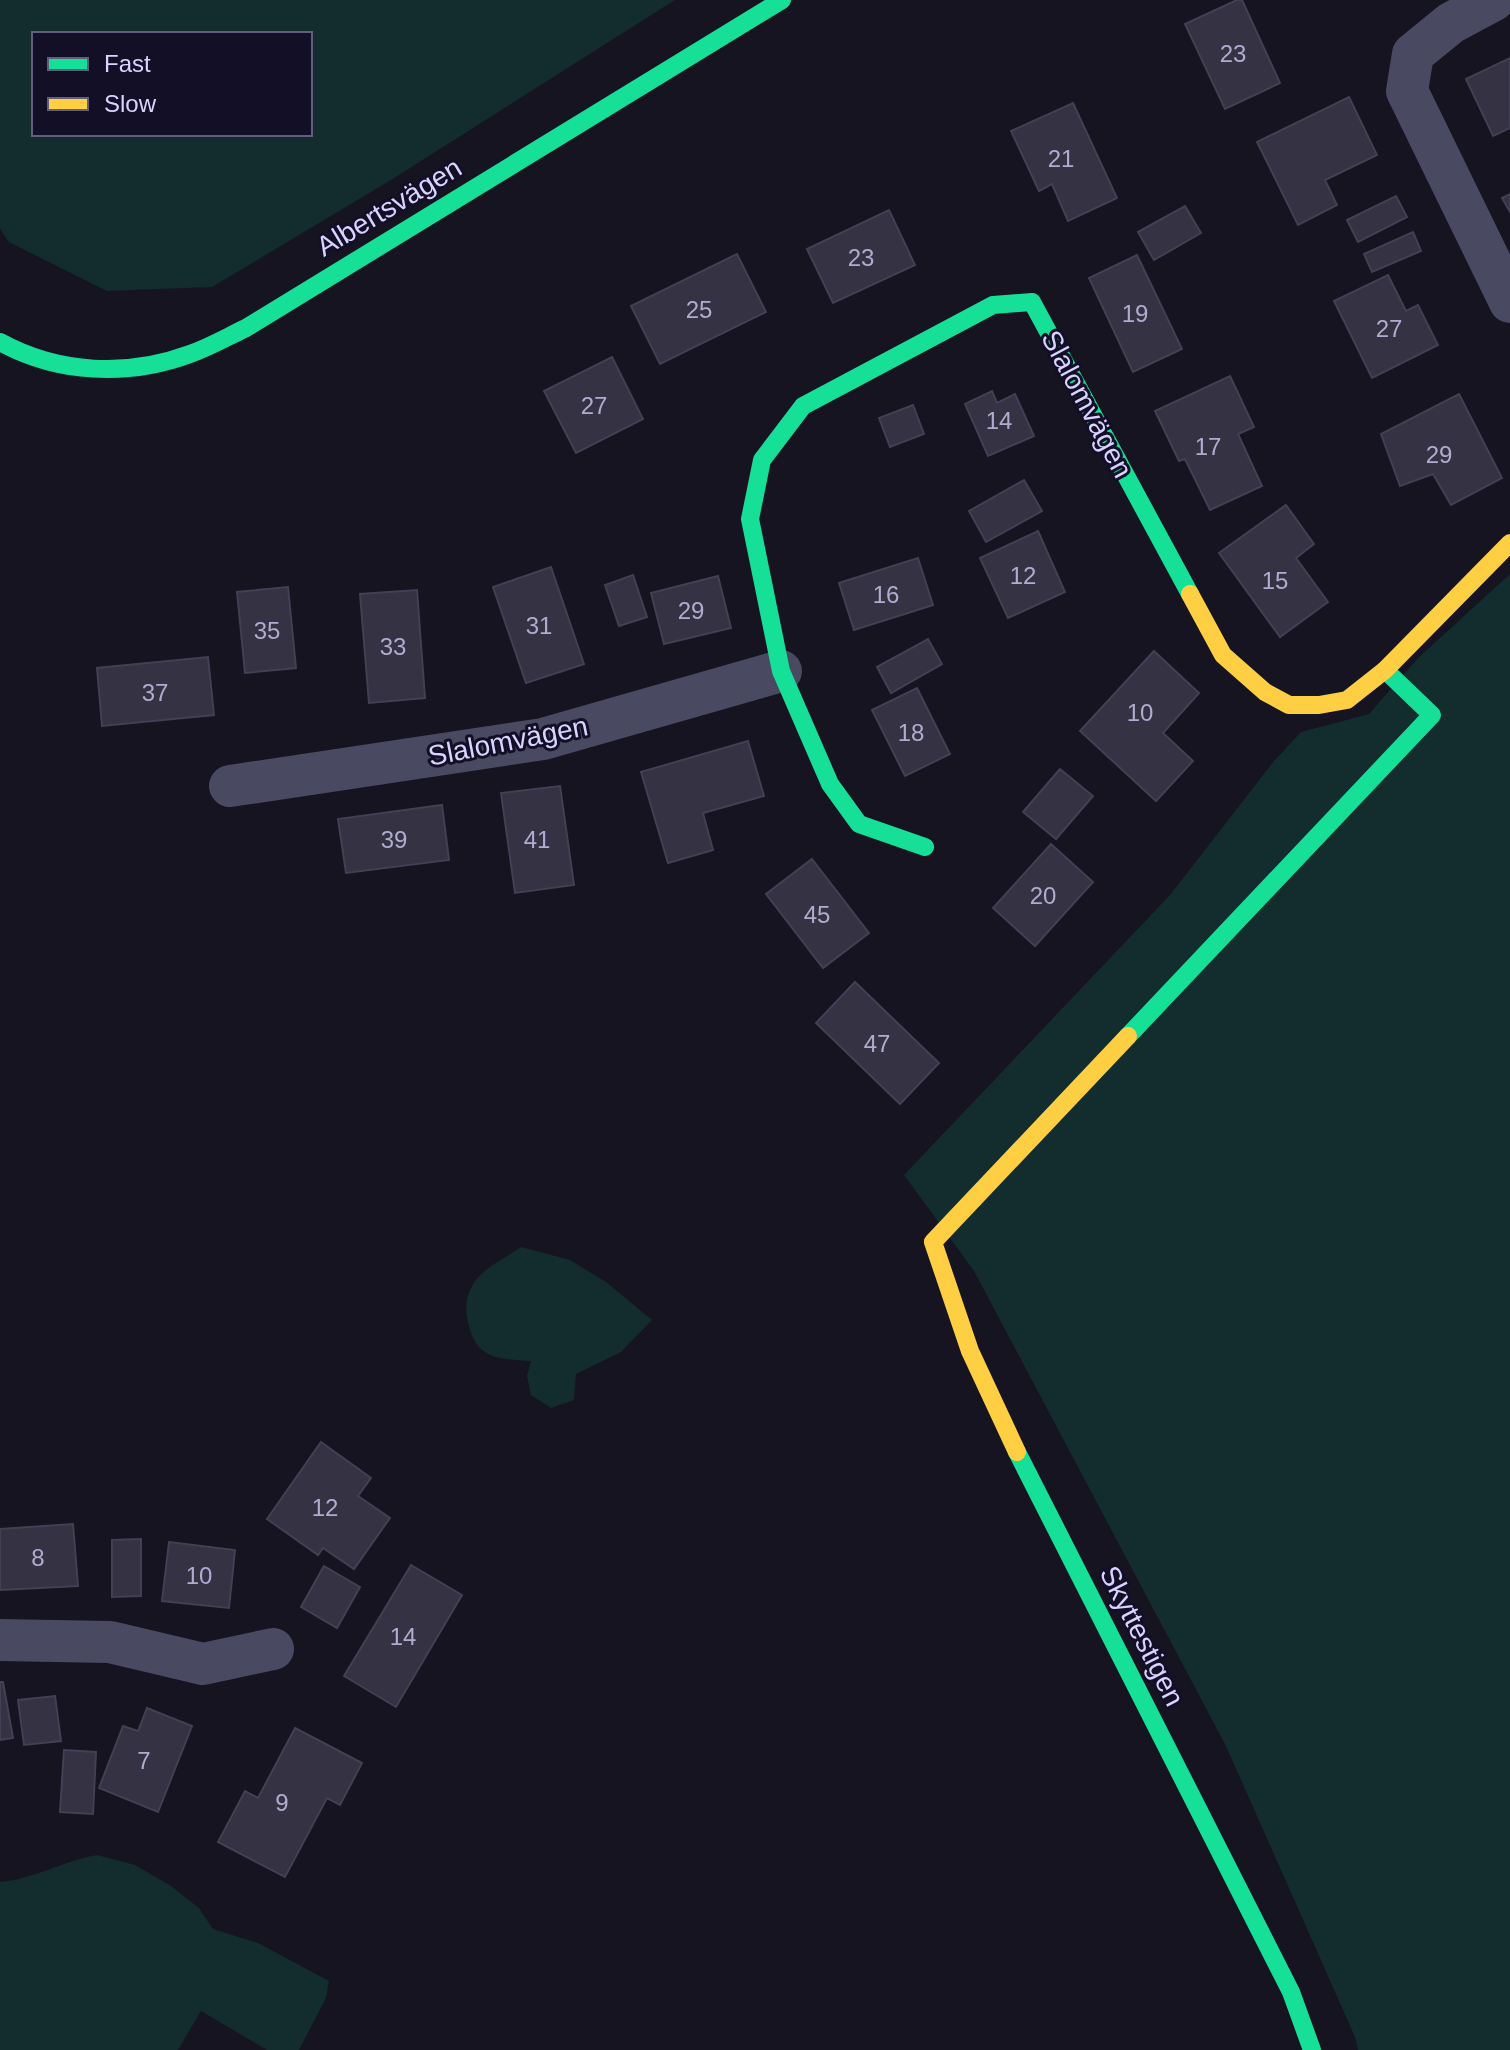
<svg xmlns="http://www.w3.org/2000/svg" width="1510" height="2050" font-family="Helvetica,sans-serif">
  <rect width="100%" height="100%" fill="#161421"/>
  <!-- green -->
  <g fill="#132c2d" fill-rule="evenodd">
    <path d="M0,0H675L391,180L212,287L107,291L9,242L0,229ZM34,34H310V134H34Z"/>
    <path d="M1510,574V2050H1358L1355,2037L1226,1746L974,1271L904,1175L1170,895L1274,761L1301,732L1369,714L1418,658Z"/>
    <path d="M521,1247L570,1260L606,1282L652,1320L621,1352L576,1374L574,1400L551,1408L531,1395L527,1376L531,1361C494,1359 474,1358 467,1317C465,1302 467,1294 475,1281C484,1268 507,1257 521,1247Z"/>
    <path d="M97,1855L135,1865L171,1886L199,1908L213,1929L258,1943L329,1981L326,1998L299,2050H267L201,2011L178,2050H0V1882C34,1879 63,1861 97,1855Z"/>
  </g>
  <!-- building -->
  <g fill="#343243" stroke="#433f54" stroke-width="2">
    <path d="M1237,0H1242L1280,83L1225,109L1185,24Z"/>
    <path d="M1510,58V128L1493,136L1466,79Z"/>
    <path d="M1349,97L1377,155L1325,180L1337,205L1298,225L1257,142Z"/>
    <path d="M1073,103L1117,198L1068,221L1052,184L1039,191L1011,131Z"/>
    <path d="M1510,194V212L1502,198Z"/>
    <path d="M1396,196L1407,217L1358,242L1347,220Z"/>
    <path d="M1185,206L1201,233L1154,260L1138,232Z"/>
    <path d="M889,210L915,265L833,303L807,249Z"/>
    <path d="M1413,232L1421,251L1372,272L1364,254Z"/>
    <path d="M737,254L766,312L660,364L631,306Z"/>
    <path d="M1137,255L1182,349L1133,372L1089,278Z"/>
    <path d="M1388,275L1406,311L1418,305L1438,345L1372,378L1334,301Z"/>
    <path d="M612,357L643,419L576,453L544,391Z"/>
    <path d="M1230,376L1254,427L1238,434L1262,486L1210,510L1185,459L1179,461L1155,411Z"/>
    <path d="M992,391L997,403L1015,394L1034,436L988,456L965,404Z"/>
    <path d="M1459,394L1502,478L1451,505L1433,474L1400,486L1381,434Z"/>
    <path d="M913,405L924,434L890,447L879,418Z"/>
    <path d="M1024,480L1042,511L986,542L969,511Z"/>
    <path d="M1286,505L1314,544L1296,558L1328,602L1280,637L1219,553Z"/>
    <path d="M1038,531L1065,592L1008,618L980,558Z"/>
    <path d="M918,558L933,605L854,630L839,583Z"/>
    <path d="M551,567L584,664L526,683L493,587Z"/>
    <path d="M633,575L647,617L619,626L605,585Z"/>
    <path d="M718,576L731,628L664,644L651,593Z"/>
    <path d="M288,587L296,668L245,673L237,592Z"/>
    <path d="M417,590L425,698L369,703L360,594Z"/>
    <path d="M928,639L942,664L891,693L877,667Z"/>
    <path d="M1154,651L1199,693L1163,733L1193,761L1156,801L1080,731Z"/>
    <path d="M208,657L214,715L102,726L97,668Z"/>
    <path d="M917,688L950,754L905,776L872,710Z"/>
    <path d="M748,741L764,796L703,813L713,850L668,863L641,772Z"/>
    <path d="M1060,769L1093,796L1056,839L1023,812Z"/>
    <path d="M560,786L574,885L515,893L501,793Z"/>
    <path d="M442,805L449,860L346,873L338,819Z"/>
    <path d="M1051,844L1093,882L1035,946L993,908Z"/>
    <path d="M812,859L869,933L823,968L766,894Z"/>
    <path d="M855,982L939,1063L900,1104L816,1023Z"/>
    <path d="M321,1442L371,1478L358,1496L390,1518L354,1569L323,1548L318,1555L267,1519Z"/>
    <path d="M73,1524L78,1586L0,1590V1529Z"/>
    <path d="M141,1539V1596L112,1597V1540Z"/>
    <path d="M169,1542L235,1550L229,1608L162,1601Z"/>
    <path d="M411,1565L462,1595L396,1707L344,1676Z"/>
    <path d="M324,1566L360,1587L337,1628L301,1607Z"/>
    <path d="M0,1682H3L13,1738L0,1740Z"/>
    <path d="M55,1696L61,1741L24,1745L18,1700Z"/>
    <path d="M147,1708L192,1726L158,1812L99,1788L123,1726L138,1731Z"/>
    <path d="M295,1728L362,1763L340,1805L327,1798L285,1877L218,1842L245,1791L258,1798Z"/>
    <path d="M64,1750L96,1752L93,1814L60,1812Z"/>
  </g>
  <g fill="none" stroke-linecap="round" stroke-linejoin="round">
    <!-- street -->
    <g stroke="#4a4962" stroke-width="42">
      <path d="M1494,0L1451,23L1413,54L1407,91L1510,302"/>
      <path d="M230,786L543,739L781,671"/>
      <path d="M0,1640L110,1642L203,1664L273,1649"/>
    </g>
    <!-- fast -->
    <g stroke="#16e098" stroke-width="18">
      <path d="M0,342C58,374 128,377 190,354C210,347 227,337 246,328L782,0"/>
      <path d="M925,847L859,824L830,784L781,671L750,519L762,460L803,406L993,305L1032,302L1190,594"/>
      <path d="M1128,1036L1432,715L1385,670"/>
      <path d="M1017,1452L1291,1992L1312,2050"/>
    </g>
    <!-- slow -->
    <g stroke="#ffcf43" stroke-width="18">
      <path d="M1190,594L1223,655L1265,692L1289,705H1319L1347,700L1385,670L1510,543"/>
      <path d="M1017,1452L970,1351L933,1242L1128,1036"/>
    </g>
  </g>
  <g text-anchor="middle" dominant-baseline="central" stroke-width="6" stroke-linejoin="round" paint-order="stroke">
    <!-- number labels -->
    <g font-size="24" fill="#b0acd0">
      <text x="1233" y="53">23</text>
      <text x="1061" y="158">21</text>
      <text x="861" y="257">23</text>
      <text x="699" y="309">25</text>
      <text x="1135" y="313">19</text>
      <text x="1389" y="328">27</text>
      <text x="594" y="405">27</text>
      <text x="999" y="420">14</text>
      <text x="1208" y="446">17</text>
      <text x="1439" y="454">29</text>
      <text x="1023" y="575">12</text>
      <text x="1275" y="580">15</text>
      <text x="886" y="594">16</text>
      <text x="691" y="610">29</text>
      <text x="539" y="625">31</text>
      <text x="267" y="630">35</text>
      <text x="393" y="646">33</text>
      <text x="155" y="692">37</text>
      <text x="1140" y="712">10</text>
      <text x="911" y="732">18</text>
      <text x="394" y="839">39</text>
      <text x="537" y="839">41</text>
      <text x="1043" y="895">20</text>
      <text x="817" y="914">45</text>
      <text x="877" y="1043">47</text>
      <text x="325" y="1507">12</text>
      <text x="38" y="1557">8</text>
      <text x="199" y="1575">10</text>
      <text x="403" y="1636">14</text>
      <text x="144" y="1760">7</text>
      <text x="282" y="1802">9</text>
    </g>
    <!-- street labels -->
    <g font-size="28" fill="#d9d4ff" stroke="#130f26">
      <text transform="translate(389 207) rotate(-31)">Albertsvägen</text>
      <text transform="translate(1087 404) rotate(62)">Slalomvägen</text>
      <text transform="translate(508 741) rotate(-11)">Slalomvägen</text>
      <text transform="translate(1142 1636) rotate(63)">Skyttestigen</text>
    </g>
  </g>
  <!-- legend -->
  <rect x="32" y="32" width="280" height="104" fill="#130f26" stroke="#625e7d" stroke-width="2"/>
  <rect x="48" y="58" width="40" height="12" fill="#16e098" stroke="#625e7d" stroke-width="2"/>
  <text x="104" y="72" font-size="24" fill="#d9d4ff">Fast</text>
  <rect x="48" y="98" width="40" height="12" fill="#ffcf43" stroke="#625e7d" stroke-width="2"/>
  <text x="104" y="112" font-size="24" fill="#d9d4ff">Slow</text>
</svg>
